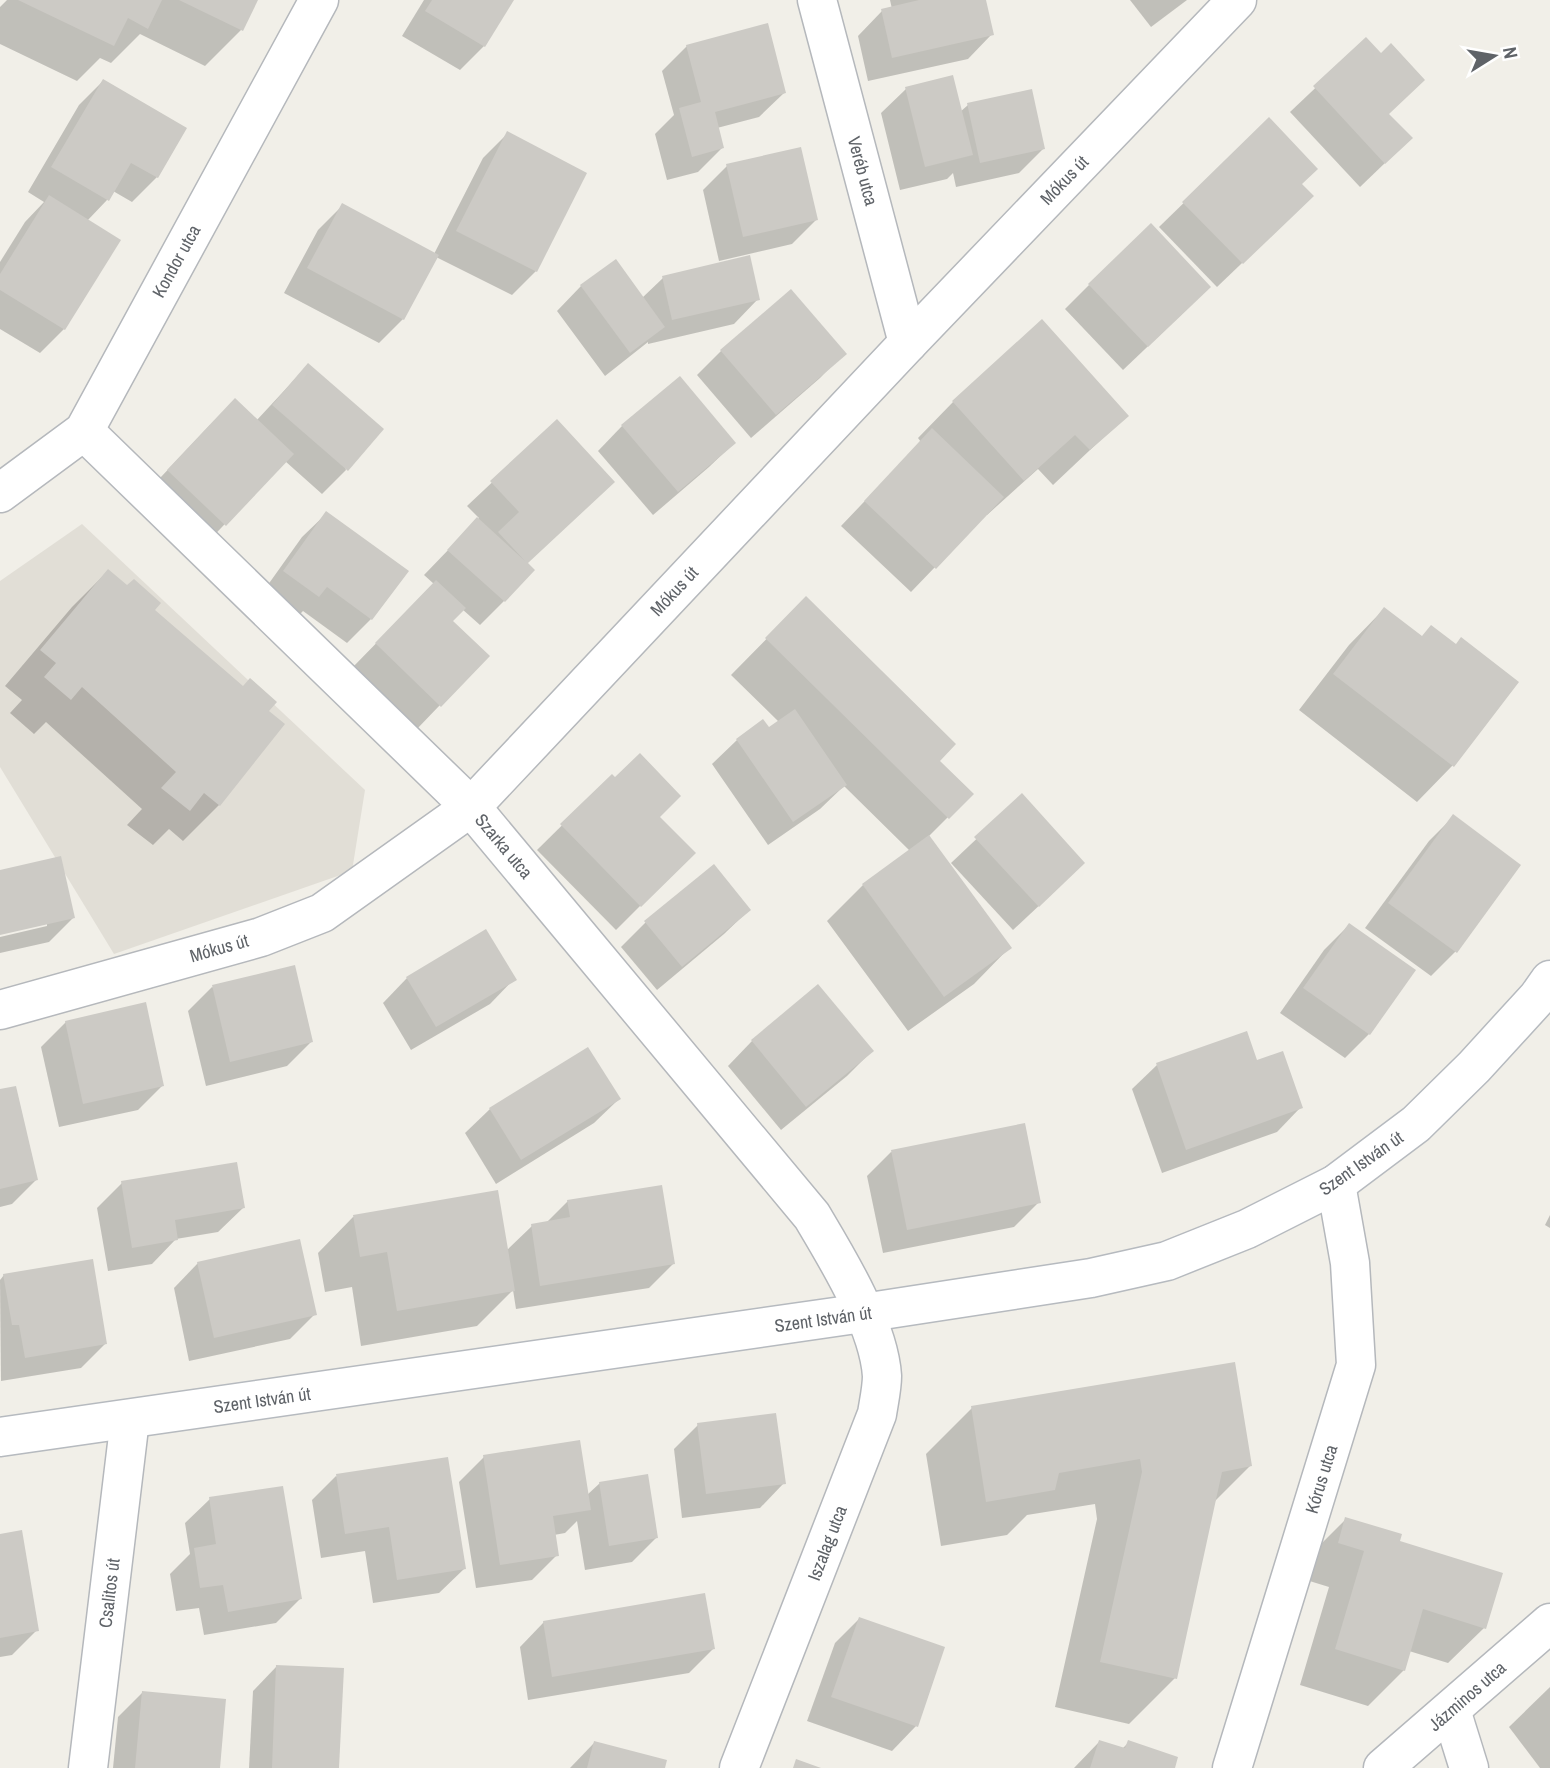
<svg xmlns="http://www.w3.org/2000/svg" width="1550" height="1768" font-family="'Archivo Narrow',sans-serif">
  <rect width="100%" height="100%" fill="#f1efe8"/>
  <!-- education -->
  <path fill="#e1ded6" d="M82,524L365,790L352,871L114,954L0,767V581Z"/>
  <!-- shadow -->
  <g fill="#0003">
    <path d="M7,0H256L241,30L205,66L140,34L111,63L100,58L77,81L0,44V7Z"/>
    <path d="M424,0H512L484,46L460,70L402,36Z"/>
    <path d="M890,0H985L992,34L968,59L868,81L858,36L882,11L892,9Z"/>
    <path d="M1130,0H1187L1151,27Z"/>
    <path d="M1366,40L1381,55L1387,115L1386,162L1360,187L1290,112Z"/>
    <path d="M687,46L784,93L759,117L717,128L722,148L698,172L667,180L655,134L674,115L662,71Z"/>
    <path d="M103,81L185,129L157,177L132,202L113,191L107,200L87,221L64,329L40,353L0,329V262L25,222L44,202L28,192L79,105Z"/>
    <path d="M906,89L960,112L968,105L1044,148L1019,173L956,187L953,173L947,179L900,190L881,113Z"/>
    <path d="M1269,120L1300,184L1287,220L1217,287L1159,227Z"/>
    <path d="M507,134L536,271L512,295L436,257L403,319L379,343L284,293L318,230L342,206L434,254L483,158Z"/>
    <path d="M727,166L816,220L792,244L719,261L703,190Z"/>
    <path d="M663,278L758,299L734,324L648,344V342L605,376L557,311L581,286L642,298Z"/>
    <path d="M1089,285L1185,311L1123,370L1065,309Z"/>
    <path d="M790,291L844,353L820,378L751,438L697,375L721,351Z"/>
    <path d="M308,365L346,470L322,494L285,461L201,549L144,495L210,425L256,421Z"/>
    <path d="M679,378L734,443L709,467L653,515L598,451L622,426Z"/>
    <path d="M953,402L1126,416L1053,485L1038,469L987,515L986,514L911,592L841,526L921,442L918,438Z"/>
    <path d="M557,421L526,564L504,601L480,625L462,609L450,621L440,705L416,730L352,668L434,584L424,575L479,518L467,506Z"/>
    <path d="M327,513L371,619L347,643L303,611L293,621L260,596L302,537Z"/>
    <path d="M108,571L267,711L219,805L183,841L169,829L153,845L127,825L142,809L46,722L34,734L10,713L22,700L5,686L72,607Z"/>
    <path d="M806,599L938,761L971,794L928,837L1009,948L974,984L908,1031L827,921L863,885L910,851L844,786L820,809L768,845L712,764L737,740L769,729L779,722L731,675Z"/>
    <path d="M1384,609L1421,637L1456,645L1517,683L1452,766L1417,802L1299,710L1349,645Z"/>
    <path d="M612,776L658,817L693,853L616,930L537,850Z"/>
    <path d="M1022,796L1059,887L1013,930L951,863Z"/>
    <path d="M1453,817L1519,865L1455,952L1431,976L1365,928L1429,841Z"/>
    <path d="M714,867L749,910L724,934L657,990L621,947L645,923Z"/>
    <path d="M0,871L73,918L49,942L0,953V937L47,926V923L0,933Z"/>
    <path d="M1349,925L1369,1034L1345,1058L1280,1013L1324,950Z"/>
    <path d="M407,978L514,979L490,1004L411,1050L383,1003Z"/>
    <path d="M818,986L872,1051L847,1076L781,1130L728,1066L752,1041Z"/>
    <path d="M212,987L311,1042L287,1066L206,1086L188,1011Z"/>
    <path d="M66,1022L162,1086L138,1110L59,1127L41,1047Z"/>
    <path d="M588,1050L619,1099L594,1123L496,1184L465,1133L490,1109Z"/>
    <path d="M1256,1062L1301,1107L1277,1132L1162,1173L1132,1089L1157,1065Z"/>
    <path d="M0,1091L36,1180L12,1204L0,1207Z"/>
    <path d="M891,1152L1039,1202L1014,1227L883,1253L867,1176Z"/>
    <path d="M122,1183L243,1208L218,1232L176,1239L152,1264L108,1271L97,1208Z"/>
    <path d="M568,1201L673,1264L649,1288L516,1309L513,1290L477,1326L361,1346L352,1287L325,1292L318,1253L353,1217L506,1251L532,1226L546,1223Z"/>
    <path d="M1550,1215V1228L1545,1225Z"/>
    <path d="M198,1263L315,1314L290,1339L189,1361L174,1288Z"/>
    <path d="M4,1275L106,1343L81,1368L1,1381L0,1280Z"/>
    <path d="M972,1408L1250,1466L1213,1503L1175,1678L1129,1724L1055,1707L1097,1519L1095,1504L1027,1515L1007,1535L941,1546L926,1454Z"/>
    <path d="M698,1425L784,1483L760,1508L682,1518L674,1449Z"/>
    <path d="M484,1457L587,1495L600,1483L656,1538L632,1562L585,1570L577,1521L565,1533L554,1535L557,1555L532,1580L476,1588L459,1482Z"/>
    <path d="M336,1476L464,1569L439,1593L373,1603L365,1551L321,1558L312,1500Z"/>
    <path d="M210,1499L300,1599L276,1623L204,1635L199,1608L176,1611L170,1574L190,1554L185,1523Z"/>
    <path d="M1346,1519L1397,1542L1484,1628L1448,1663L1409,1651L1404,1670L1368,1706L1300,1685L1329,1587L1303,1579L1310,1555Z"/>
    <path d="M0,1536L37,1630L12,1655L0,1657Z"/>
    <path d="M859,1619L943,1648L916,1726L892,1751L807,1721L835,1643Z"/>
    <path d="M544,1622L713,1649L689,1673L528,1700L520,1647Z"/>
    <path d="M277,1666L337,1768H249L253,1691Z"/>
    <path d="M1550,1687V1768H1540L1509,1727Z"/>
    <path d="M142,1693L218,1768H113L118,1717Z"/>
    <path d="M1099,1742L1122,1749L1129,1742L1173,1768H1074Z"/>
    <path d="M594,1743L663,1768H570Z"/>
  </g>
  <!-- building -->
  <g fill="#cccac5">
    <path d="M18,0H162L148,29L128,18L114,46Z"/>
    <path d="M179,0H258L243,31Z"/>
    <path d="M432,0H514L485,47L425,11Z"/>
    <path d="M919,0H986L994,35L892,58L881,9Z"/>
    <path d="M768,23L786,93L715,112L724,148L692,157L679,108L701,102L686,45Z"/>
    <path d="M1366,37L1381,53L1391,43L1425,80L1389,114L1413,138L1385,164L1313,86Z"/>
    <path d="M953,75L973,155L925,167L905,87Z"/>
    <path d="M103,79L187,128L158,178L131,163L109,201L51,167Z"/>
    <path d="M1032,89L1045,149L980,163L967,103Z"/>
    <path d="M1269,117L1318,169L1302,184L1314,196L1243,264L1182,202Z"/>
    <path d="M507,131L587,173L537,272L456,231Z"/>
    <path d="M801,147L818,220L743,237L726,164Z"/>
    <path d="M49,195L121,240L65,330L0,290V274Z"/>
    <path d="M342,203L439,255L404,320L307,268Z"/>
    <path d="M1151,223L1211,287L1148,347L1088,284Z"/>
    <path d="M750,255L760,300L672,320L662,276Z"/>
    <path d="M616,259L665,327L630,353L580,285Z"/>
    <path d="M791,289L847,354L776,415L720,350Z"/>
    <path d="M1042,319L1129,416L1090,450L1075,435L1024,481L952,401Z"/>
    <path d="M308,363L384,429L348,471L272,405Z"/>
    <path d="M680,376L736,443L678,492L621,425Z"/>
    <path d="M235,398L294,454L226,526L167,470Z"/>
    <path d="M557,419L615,482L528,563L535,570L505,602L447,550L477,517L525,561L498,532L519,512L490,481Z"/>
    <path d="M932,428L1004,497L936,569L864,501Z"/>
    <path d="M326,511L409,571L372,620L327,587L319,597L283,571Z"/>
    <path d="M108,569L127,585L134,579L161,603L155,610L243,686L250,678L277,702L269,711L285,724L220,806L204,793L190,811L161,788L176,772L82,687L71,700L44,677L56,663L40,650Z"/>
    <path d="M436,580L466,608L453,621L490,656L441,707L375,643Z"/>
    <path d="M806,596L956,744L940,761L974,794L949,819L765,638Z"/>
    <path d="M1384,607L1422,636L1431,625L1456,644L1461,637L1519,682L1454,767L1333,674Z"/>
    <path d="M795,709L847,785L793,822L736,739L763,719L769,727Z"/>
    <path d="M640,753L681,796L660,817L696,853L641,907L560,824L612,774L615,777Z"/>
    <path d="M1022,793L1085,863L1039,907L974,837Z"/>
    <path d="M1453,814L1521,865L1457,953L1388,903Z"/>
    <path d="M929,835L1012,948L944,997L862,884Z"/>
    <path d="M61,856L75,918L0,935V870Z"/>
    <path d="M714,864L751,910L682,967L644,921Z"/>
    <path d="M1349,923L1416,970L1370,1035L1303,988Z"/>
    <path d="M486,929L517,980L436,1027L406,977Z"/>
    <path d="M295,965L313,1042L230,1062L212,985Z"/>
    <path d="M818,984L874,1051L806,1107L751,1040Z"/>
    <path d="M146,1002L164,1086L83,1104L65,1021Z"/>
    <path d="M1247,1031L1257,1060L1283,1051L1303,1108L1186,1150L1156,1063Z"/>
    <path d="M588,1047L621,1099L521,1160L489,1108Z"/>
    <path d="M16,1086L38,1180L0,1189V1089Z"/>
    <path d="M1025,1123L1041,1203L907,1230L891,1150Z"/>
    <path d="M237,1162L245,1208L175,1220L178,1240L132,1248L121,1181Z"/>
    <path d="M662,1185L675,1264L540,1286L531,1224L570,1217L567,1200Z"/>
    <path d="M498,1190L515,1291L397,1311L387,1252L360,1257L353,1215Z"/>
    <path d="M300,1239L317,1315L214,1338L197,1262Z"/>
    <path d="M93,1259L107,1344L25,1358L19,1325H12L3,1274Z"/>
    <path d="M1235,1362L1252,1466L1222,1472L1177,1679L1100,1662L1142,1472L1140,1459L1059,1473L1055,1490L986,1502L971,1406Z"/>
    <path d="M776,1413L786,1484L706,1494L697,1423Z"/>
    <path d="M580,1440L591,1510L553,1516L559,1556L500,1565L483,1455Z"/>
    <path d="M448,1457L466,1569L397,1580L389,1527L345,1534L336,1474Z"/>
    <path d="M648,1474L658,1538L609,1546L599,1482Z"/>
    <path d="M283,1486L302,1599L228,1612L223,1585L200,1588L194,1548L216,1544L209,1497Z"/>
    <path d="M1345,1517L1402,1534L1400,1541L1503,1573L1486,1629L1423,1609L1405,1671L1335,1649L1364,1551L1338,1543Z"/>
    <path d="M22,1530L39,1631L0,1638V1534Z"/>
    <path d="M705,1593L715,1649L552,1677L543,1621Z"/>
    <path d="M859,1617L945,1647L918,1727L831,1697Z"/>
    <path d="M276,1665L344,1668L339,1768H272Z"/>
    <path d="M142,1691L226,1699L220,1768H135Z"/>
    <path d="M1099,1740L1125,1748L1128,1740L1178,1757L1175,1768H1090Z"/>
    <path d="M594,1741L667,1760L665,1768H587Z"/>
    <path d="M796,1759L821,1768H793Z"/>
  </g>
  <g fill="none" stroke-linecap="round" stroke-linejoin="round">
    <defs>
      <g id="street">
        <path d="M817,0L908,343"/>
        <path d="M84,431L471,807L812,1216C837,1258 879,1326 882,1376C882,1388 879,1401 877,1414L739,1768"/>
        <path d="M0,493L84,431L319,0"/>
        <path d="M0,1010L261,937L322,913L471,807L908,343L1237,0"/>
        <path d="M1451,1710L1469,1768"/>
        <path d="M88,1768L130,1419"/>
        <path d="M1232,1768L1356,1365L1350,1263L1336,1184"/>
        <path d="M1383,1768L1550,1623"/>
      </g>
      <path id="secondary" d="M0,1437L863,1313L1091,1278L1167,1261L1247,1229L1336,1184L1416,1124L1474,1067L1538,997L1550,980"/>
    </defs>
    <!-- street casing -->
    <use href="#street" stroke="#b5b8bc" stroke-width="41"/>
    <!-- secondary casing -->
    <use href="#secondary" stroke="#b6babf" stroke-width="41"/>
    <!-- street -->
    <use href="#street" stroke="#fff" stroke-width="38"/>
    <!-- secondary -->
    <use href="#secondary" stroke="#fff" stroke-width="38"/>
  </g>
  <g text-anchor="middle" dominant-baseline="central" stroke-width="5" stroke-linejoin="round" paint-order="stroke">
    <!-- street labels -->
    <g font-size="18" fill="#5f6368" stroke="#fff">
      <text transform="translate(863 171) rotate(75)">Veréb utca</text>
      <text transform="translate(1064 180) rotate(-46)">Mókus út</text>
      <text transform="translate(176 261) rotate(-61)">Kondor utca</text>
      <text transform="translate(674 591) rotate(-47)">Mókus út</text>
      <text transform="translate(504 846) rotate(50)">Szarka utca</text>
      <text transform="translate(219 948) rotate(-16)">Mókus út</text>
      <text transform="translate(1361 1163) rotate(-35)">Szent István út</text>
      <text transform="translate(823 1319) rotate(-8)">Szent István út</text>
      <text transform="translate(262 1400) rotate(-8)">Szent István út</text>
      <text transform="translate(1321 1479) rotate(-73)">Kórus utca</text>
      <text transform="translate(827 1543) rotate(-69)">Iszalag utca</text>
      <text transform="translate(109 1593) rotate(-83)">Csalitos út</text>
      <text transform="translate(1467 1696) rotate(-41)">Jázminos utca</text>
    </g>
  </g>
  <!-- north arrow -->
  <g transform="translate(1494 56) rotate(79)" stroke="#ffffff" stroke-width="5" paint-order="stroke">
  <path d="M0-5L12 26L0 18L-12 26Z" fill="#5f6368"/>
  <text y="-10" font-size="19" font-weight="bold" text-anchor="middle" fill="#5f6368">N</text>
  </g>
</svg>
